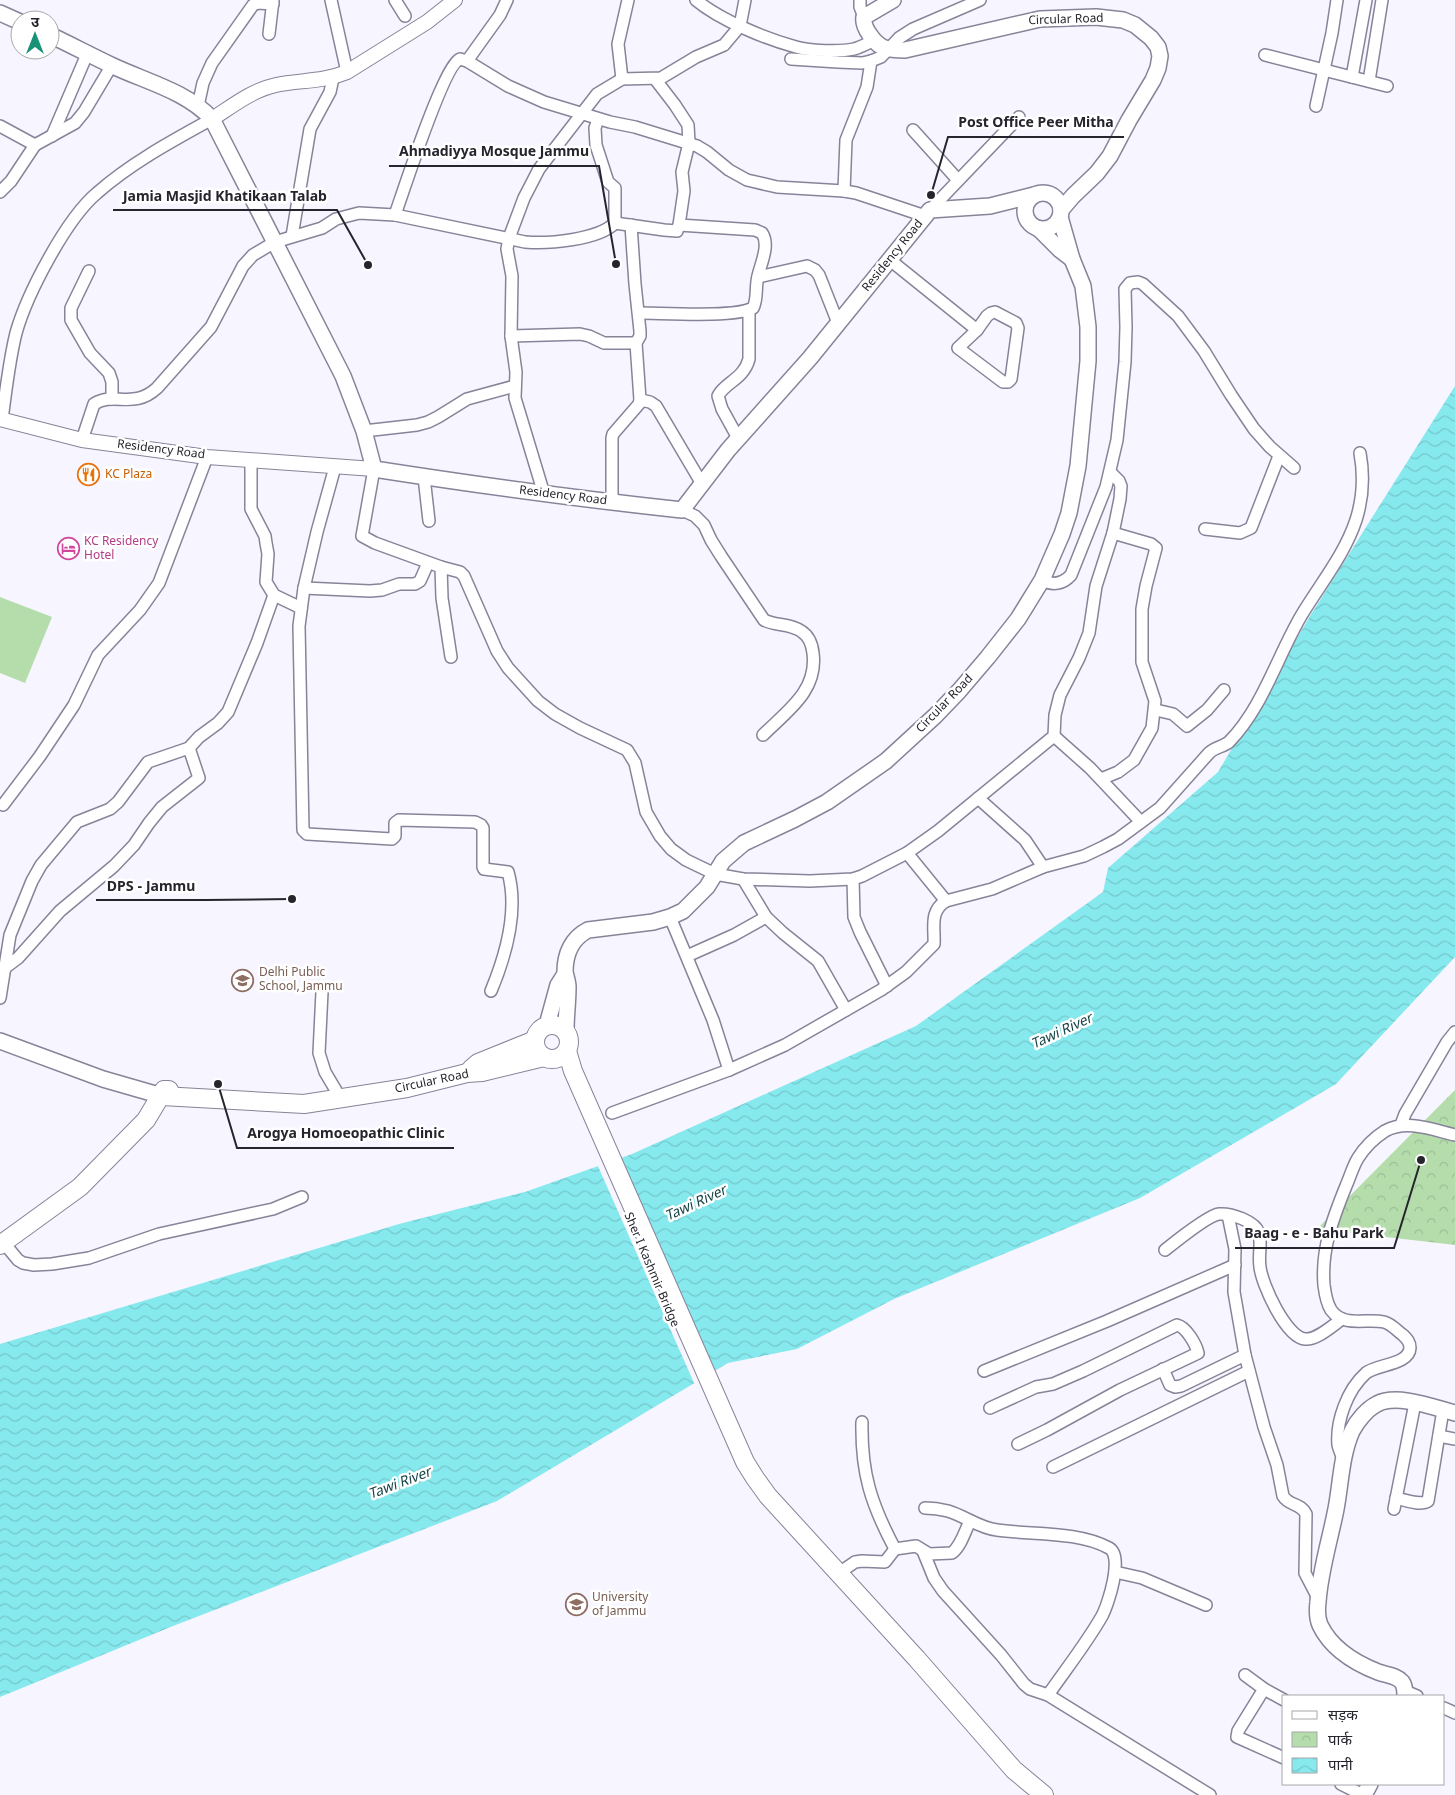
<svg xmlns="http://www.w3.org/2000/svg" width="1455" height="1795" font-family="Georgia,'Noto Sans Devanagari',serif">
  <defs>
    <pattern id="park-crowns" width="20" height="18" patternUnits="userSpaceOnUse" patternTransform="scale(1.25)"><rect width="20" height="18" fill="#b4ddab"/><path d="M2 6a3 3 0 1 1 6 0M12 15a3 3 0 1 1 6 0" fill="none" stroke="#9bbe93"/></pattern>
    <pattern id="water-waves" width="16" height="10" patternUnits="userSpaceOnUse" patternTransform="scale(1.25)"><rect width="16" height="10" fill="#86e9ee"/><path d="M0 5q4-4 8 0t8 0" fill="none" stroke="#74c8cc"/></pattern>
  </defs>
  <rect width="100%" height="100%" fill="#f7f5ff"/>
  <!-- green -->
  <path fill="#b4ddab" d="M0,597L52,617L25,683L0,673Z"/>
  <!-- park -->
  <path fill="url(#park-crowns)" d="M1455,1090V1245L1317,1229Z"/>
  <!-- water -->
  <path fill="url(#water-waves)" d="M1455,386V957L1336,1084L1140,1198L894,1299L797,1349L728,1363L497,1501L173,1626L0,1697V1344L399,1224L525,1192L632,1154L916,1026L1103,892L1108,868L1218,772L1310,616Z"/>
  <!-- pier -->
  <path fill="#f7f5ff" d="M619,1156L715,1374L695,1385L597,1164Z"/>
  <g fill="none" stroke-linecap="round" stroke-linejoin="round">
    <defs>
      <g id="minor">
        <path d="M331,0L347,72"/>
        <path d="M395,0L405,16"/>
        <path d="M696,0C720,20 766,39 796,47C810,51 839,52 854,49C861,47 868,43 875,40"/>
        <path d="M860,0V7L864,17"/>
        <path d="M269,34L273,0"/>
        <path d="M1265,55L1387,86"/>
        <path d="M791,59L838,62L862,63L871,61L881,57L899,38L913,29L980,0"/>
        <path d="M467,61L500,15L507,0"/>
        <path d="M1352,77L1366,0"/>
        <path d="M622,79L618,44L628,0"/>
        <path d="M1369,81L1382,0"/>
        <path d="M198,106L203,83L212,63L253,5L258,3L273,4"/>
        <path d="M1316,106L1332,33L1337,0"/>
        <path d="M598,119L595,128L596,145L608,182L615,188V223"/>
        <path d="M0,126L35,145"/>
        <path d="M913,130L958,180"/>
        <path d="M52,136L88,52"/>
        <path d="M844,191L846,140L867,87L871,61"/>
        <path d="M0,192L11,181L35,145L75,123L84,112L112,65"/>
        <path d="M930,210L1019,117"/>
        <path d="M395,215C403,192 444,65 460,59L467,61L508,86L544,102L610,122L635,127L697,146L707,152L729,170L747,180L777,187L844,191L856,193L925,216"/>
        <path d="M292,236L310,129L330,92L333,78"/>
        <path d="M890,260L977,330"/>
        <path d="M89,271L71,308V320L90,353L109,373L112,382V399"/>
        <path d="M758,277L807,266L815,270L819,275L838,323"/>
        <path d="M995,312L1016,323L1018,328L1011,379L1008,382H1003L958,348L977,330L987,316L991,313Z"/>
        <path d="M639,313C663,313 734,318 753,308C758,299 755,287 758,276C761,263 770,245 762,233L755,230L679,225L684,191L682,172L689,143L688,125L675,105L655,79"/>
        <path d="M511,336L580,334L589,336L604,343H636"/>
        <path d="M640,400L650,402L656,406L702,484"/>
        <path d="M2,419C6,391 9,361 16,333C27,294 66,219 97,193C131,163 172,141 212,119"/>
        <path d="M364,431L417,425L428,422L438,417L467,399L515,386"/>
        <path d="M738,438L722,409L718,396C724,383 744,379 749,359V310"/>
        <path d="M82,440L94,404C115,391 133,410 157,388L211,327L243,266L253,255L275,242L322,228L336,219L359,213L395,215L525,242C548,244 598,240 615,223L664,230L677,231L679,225"/>
        <path d="M251,460V509L265,536L266,543L268,554L266,582L274,595L301,608"/>
        <path d="M335,467L317,532L304,588L299,626L303,830L307,834L392,839L395,836V823L399,820L475,822L481,825L483,828V867L484,869L508,872C519,911 506,955 491,991"/>
        <path d="M374,469L362,536L375,543L441,567"/>
        <path d="M424,477L429,521"/>
        <path d="M544,494L515,398L516,372L511,336L512,276L507,249L509,238L524,198L539,169L597,94L622,79L661,78L696,57L724,45L740,26L745,0"/>
        <path d="M612,502V438L613,434L639,404L640,400L636,343L640,336V331L635,284L631,225"/>
        <path d="M682,510L695,516L704,525L711,540L721,556L764,620C775,626 789,623 801,631C809,636 812,644 813,653C818,691 787,711 763,735"/>
        <path d="M1205,529L1240,533L1251,528L1279,456"/>
        <path d="M1042,580C1053,586 1063,584 1071,575L1106,487L1117,440L1125,362L1126,327L1125,289L1130,283L1138,282L1143,284L1178,316L1204,351L1231,395L1254,429L1270,447L1294,468"/>
        <path d="M304,588L370,591L382,590L399,584H415L420,581L428,563"/>
        <path d="M451,657L442,598L441,567L460,572L464,576L497,651L508,668L538,701L555,714L580,728L627,750L635,763L646,812L660,836L671,849L686,860L715,874L743,879L810,881L853,879L862,876L907,853L938,831L1054,736L1055,715L1060,695L1079,658L1089,633L1096,586L1113,533L1120,499L1121,486L1119,481L1110,472"/>
        <path d="M1156,710L1173,714L1187,726L1207,710L1224,690"/>
        <path d="M1054,736L1090,768L1141,822"/>
        <path d="M1101,779L1118,772L1134,760L1152,728L1155,701L1142,662V609L1146,586L1156,548L1151,544L1113,533"/>
        <path d="M978,798L1025,840L1043,867"/>
        <path d="M3,805L40,756L74,705L98,655L140,610L159,583L207,457"/>
        <path d="M907,853L946,901"/>
        <path d="M743,879L766,917L783,933L818,961L846,1010"/>
        <path d="M853,879L854,917L860,932L887,986"/>
        <path d="M670,917L713,1020L729,1070"/>
        <path d="M687,956L734,935L766,917"/>
        <path d="M6,967L18,958L60,911L114,866L134,845L149,823L162,807L199,778L189,748"/>
        <path d="M322,992L319,1053L325,1072L341,1099"/>
        <path d="M0,998L10,935L32,881L41,865L77,822L110,809L118,802L148,762L189,748L199,737L218,723L228,712L257,643L274,595"/>
        <path d="M612,1113L729,1070L785,1045L881,990L906,972L934,944C935,928 929,911 946,901L992,889L1043,867L1084,856L1103,847L1118,839L1160,808L1209,753C1215,747 1223,747 1229,742C1263,707 1277,657 1301,616C1320,584 1344,556 1356,520C1363,498 1364,475 1360,453"/>
        <path d="M1401,1125L1405,1114L1447,1042L1455,1032"/>
        <path d="M1228,1215L1235,1249L1234,1292L1245,1355L1264,1427L1277,1465L1283,1496C1289,1506 1301,1503 1306,1514L1305,1573L1318,1598"/>
        <path d="M4,1243L18,1260L23,1263L34,1265L52,1264L89,1258L159,1234L273,1209L302,1197"/>
        <path d="M1165,1250C1175,1242 1209,1215 1219,1214C1231,1213 1255,1221 1259,1233C1262,1243 1258,1256 1260,1267C1262,1285 1286,1337 1305,1339C1317,1340 1332,1326 1342,1319"/>
        <path d="M1163,1369L1170,1385L1175,1387L1181,1386L1245,1355"/>
        <path d="M984,1371L1107,1321L1235,1265"/>
        <path d="M990,1408L1036,1387L1053,1384L1083,1371L1177,1325C1186,1327 1196,1344 1198,1353L1196,1354L1120,1390L1047,1430L1018,1444"/>
        <path d="M862,1422C861,1473 871,1504 895,1549L916,1546L929,1554L952,1553C961,1546 965,1531 970,1521"/>
        <path d="M1439,1436L1455,1439"/>
        <path d="M1343,1460C1342,1455 1339,1450 1338,1445C1336,1421 1347,1390 1366,1373C1377,1364 1409,1365 1410,1348C1410,1342 1407,1339 1403,1335C1397,1331 1392,1324 1384,1322C1366,1318 1344,1328 1331,1310C1326,1302 1325,1293 1324,1285C1321,1249 1333,1218 1346,1186C1350,1177 1353,1166 1358,1158C1365,1147 1374,1138 1385,1131C1407,1119 1433,1130 1455,1135"/>
        <path d="M1053,1467L1249,1371"/>
        <path d="M1396,1498C1405,1500 1420,1506 1428,1501L1443,1410"/>
        <path d="M925,1508C932,1508 940,1509 948,1511C965,1516 979,1528 997,1530C1032,1535 1078,1531 1109,1548C1124,1556 1108,1605 1102,1616C1086,1644 1066,1669 1048,1695"/>
        <path d="M1394,1509L1415,1403"/>
        <path d="M923,1551L934,1578L943,1591L1001,1655L1024,1684L1030,1689L1048,1695L1210,1795"/>
        <path d="M1115,1572L1142,1578L1206,1605"/>
        <path d="M839,1573L855,1562L862,1561L885,1562L895,1549"/>
        <path d="M1245,1675L1264,1689L1284,1700"/>
        <path d="M1264,1689L1238,1731L1237,1737L1284,1758"/>
        <path d="M1405,1691L1417,1696"/>
        <path d="M1444,1708L1455,1713"/>
        <path d="M1341,1784L1363,1795"/>
      </g>
      <g id="tertiary">
        <path d="M212,119C231,107 252,90 276,85C300,80 323,82 347,72L427,22L455,0"/>
        <path d="M0,419L82,440L207,457L374,469"/>
      </g>
      <g id="secondary">
        <path d="M893,0L864,17C862,27 875,45 885,48C891,50 899,50 905,50L1040,19L1096,17L1123,20L1135,25L1151,38L1158,47L1160,56L1158,68L1153,80L1129,120L1110,156L1097,173L1073,196L1061,210"/>
        <path d="M0,13L20,22"/>
        <path d="M50,35C71,45 92,56 113,66C147,82 186,91 212,119L343,376L364,431L374,469C477,485 579,499 682,510L728,450L810,358L930,210L990,206L1034,195"/>
        <circle cx="1043" cy="211" r="18"/>
        <path d="M1040,230L1059,249L1072,259"/>
        <path d="M547,1025L558,985L565,974"/>
        <path d="M566,1030C566,1016 568,1002 568,987C568,982 566,977 565,972C565,954 572,938 588,930L653,922L670,917L683,911L707,887L723,861L744,843L795,819L827,802L886,761L935,716L959,691L988,657L1018,619L1042,580L1062,534L1069,513L1078,466L1088,361V327L1083,286L1072,259L1060,217"/>
        <path d="M0,1041L103,1079L162,1096"/>
        <path d="M1405,1696C1405,1691 1405,1686 1402,1682C1396,1675 1386,1675 1378,1672C1355,1663 1331,1648 1320,1625C1317,1618 1317,1610 1318,1602C1320,1571 1330,1540 1336,1509C1341,1483 1341,1456 1352,1431C1357,1421 1367,1409 1377,1404C1397,1393 1435,1408 1455,1413"/>
        <path d="M1364,1795L1370,1784"/>
      </g>
      <g id="primary">
        <circle cx="552" cy="1042" r="17"/>
        <path d="M567,1051L573,1071L745,1462L755,1478L768,1496L917,1659L1014,1770L1044,1795"/>
        <path d="M471,1069L478,1063L535,1040"/>
        <path d="M162,1096L304,1104L407,1088L467,1073L482,1072L544,1057"/>
        <path d="M0,1245L80,1187L146,1120L164,1090H169"/>
      </g>
    </defs>
    <!-- minor casing -->
    <use href="#minor" stroke="#888398" stroke-width="14"/>
    <!-- tertiary casing -->
    <use href="#tertiary" stroke="#888398" stroke-width="16"/>
    <!-- secondary casing -->
    <use href="#secondary" stroke="#888398" stroke-width="18"/>
    <!-- primary casing -->
    <use href="#primary" stroke="#888398" stroke-width="20"/>
    <!-- minor -->
    <use href="#minor" stroke="#fff" stroke-width="11"/>
    <!-- tertiary -->
    <use href="#tertiary" stroke="#fff" stroke-width="14"/>
    <!-- secondary -->
    <use href="#secondary" stroke="#fff" stroke-width="15"/>
    <!-- primary -->
    <use href="#primary" stroke="#fff" stroke-width="18"/>
  </g>
  <!-- icons -->
  <defs>
    <symbol id="restaurant-ring" viewBox="-11 -11 22 22"><circle r="9.5" fill="#fff" stroke="#e8710a" stroke-width="1.5"/><path d="M-5-6h1v4h1v-4h1v4h1v-4h1v5L-1.5 .5V6h-2V.5L-5-1ZM5-6V6H3V1.5H1.5Q1.5-4 5-6Z" fill="#e8710a"/></symbol>
    <symbol id="hotel-ring" viewBox="-11 -11 22 22"><circle r="9.5" fill="#fff" stroke="#d1479c" stroke-width="1.5"/><path d="M-6-4.5h1.5V1H6V5H4.5V3h-9V5H-6ZM-4 0a1.8 1.8 0 1 1 3.6 0ZM.5 0V-2.5h3Q6-2.5 6 0Z" fill="#d1479c"/></symbol>
    <symbol id="school-ring" viewBox="-11 -11 22 22"><circle r="9.5" fill="#fff" stroke="#8d6e63" stroke-width="1.5"/><path d="M0-5L7-2L0 1L-7-2ZM-4 1L0 2.5L4 1V4Q0 6-4 4Z" fill="#8d6e63"/></symbol>
    <symbol id="university-ring" viewBox="-11 -11 22 22"><circle r="9.5" fill="#fff" stroke="#8d6e63" stroke-width="1.5"/><path d="M0-5L7-2L0 1L-7-2ZM-4 1L0 2.5L4 1V4Q0 6-4 4Z" fill="#8d6e63"/></symbol>
  </defs>
  <g fill-rule="evenodd">
    <use href="#restaurant-ring" x="76" y="462" width="25" height="25"/>
    <use href="#hotel-ring" x="56" y="536" width="25" height="25"/>
    <use href="#school-ring" x="230" y="968" width="25" height="25"/>
    <use href="#university-ring" x="564" y="1592" width="25" height="25"/>
  </g>
  <g text-anchor="middle" dominant-baseline="central" stroke-width="5" stroke-linejoin="round" paint-order="stroke">
    <!-- street labels -->
    <g font-size="12" fill="#26242c" stroke="#fff">
      <text transform="translate(1066 20) rotate(-2)">Circular Road</text>
      <text transform="translate(893 256) rotate(-51)">Residency Road</text>
      <text transform="translate(161 450) rotate(7)">Residency Road</text>
      <text transform="translate(563 496) rotate(7)">Residency Road</text>
      <text transform="translate(945 704) rotate(-46)">Circular Road</text>
      <text transform="translate(432 1082) rotate(-12)">Circular Road</text>
      <text transform="translate(651 1270) rotate(67)">Sher I Kashmir Bridge</text>
    </g>
    <!-- food labels -->
    <g font-size="12" fill="#c56008" stroke="#fff" text-anchor="start">
      <text x="105" y="475">KC Plaza</text>
    </g>
    <!-- hotel labels -->
    <g font-size="12" fill="#b23c85" stroke="#fff" text-anchor="start">
      <text x="84" y="542">KC Residency<tspan x="84" dy="14">Hotel</tspan></text>
    </g>
    <!-- education labels -->
    <g font-size="12" fill="#785e54" stroke="#fff" text-anchor="start">
      <text x="259" y="973">Delhi Public<tspan x="259" dy="14">School, Jammu</tspan></text>
      <text x="592" y="1598">University<tspan x="592" dy="14">of Jammu</tspan></text>
    </g>
    <!-- water labels -->
    <g font-size="14" font-style="italic" fill="#164547" stroke="#fff">
      <text transform="translate(1062 1032) rotate(-25)">Tawi River</text>
      <text transform="translate(696 1204) rotate(-25)">Tawi River</text>
      <text transform="translate(400 1484) rotate(-21)">Tawi River</text>
    </g>
  </g>
  <!-- callouts -->
  <path fill="none" stroke="#26242c" stroke-width="2" d="M931 195L948 137H1124M616 264L599 166H389M368 265L337 210H113M292 899L205 900H96M218 1084L237 1148H454M1421 1160L1394 1248H1235"/>
  <g fill="#26242c" stroke="#fff" stroke-width="2">
    <circle cx="931" cy="195" r="5"/>
    <circle cx="616" cy="264" r="5"/>
    <circle cx="368" cy="265" r="5"/>
    <circle cx="292" cy="899" r="5"/>
    <circle cx="218" cy="1084" r="5"/>
    <circle cx="1421" cy="1160" r="5"/>
  </g>
  <g font-size="14" text-anchor="middle" font-weight="bold" fill="#26242c" stroke="#fff" stroke-width="5" stroke-linejoin="round" paint-order="stroke">
    <text x="1036" y="127">Post Office Peer Mitha</text>
    <text x="494" y="156">Ahmadiyya Mosque Jammu</text>
    <text x="225" y="201">Jamia Masjid Khatikaan Talab</text>
    <text x="151" y="891">DPS - Jammu</text>
    <text x="346" y="1138">Arogya Homoeopathic Clinic</text>
    <text x="1314" y="1238">Baag - e - Bahu Park</text>
  </g>
  <!-- legend -->
  <rect x="1282" y="1695" width="162" height="90" fill="#ffffff" stroke="#a8a7ab"/>
  <rect x="1292" y="1711" width="25" height="8" fill="#ffffff" stroke="#a8a7ab"/>
  <text x="1328" y="1720" font-size="15" fill="#26242c">सड़क</text>
  <rect x="1292" y="1732" width="25" height="15" fill="url(#park-crowns)" stroke="#a8a7ab"/>
  <text x="1328" y="1745" font-size="15" fill="#26242c">पार्क</text>
  <rect x="1292" y="1758" width="25" height="15" fill="url(#water-waves)" stroke="#a8a7ab"/>
  <text x="1328" y="1770" font-size="15" fill="#26242c">पानी</text>
  <!-- north arrow -->
  <g transform="translate(35 35)"><circle r="24" fill="#ffffff" stroke="#a8a7ab"/>
  <path d="M0-4L9 19L0 12L-9 19Z" fill="#189277"/>
  <text y="-8" font-size="14" font-weight="bold" text-anchor="middle" fill="#26242c">उ</text>
  </g>
</svg>
